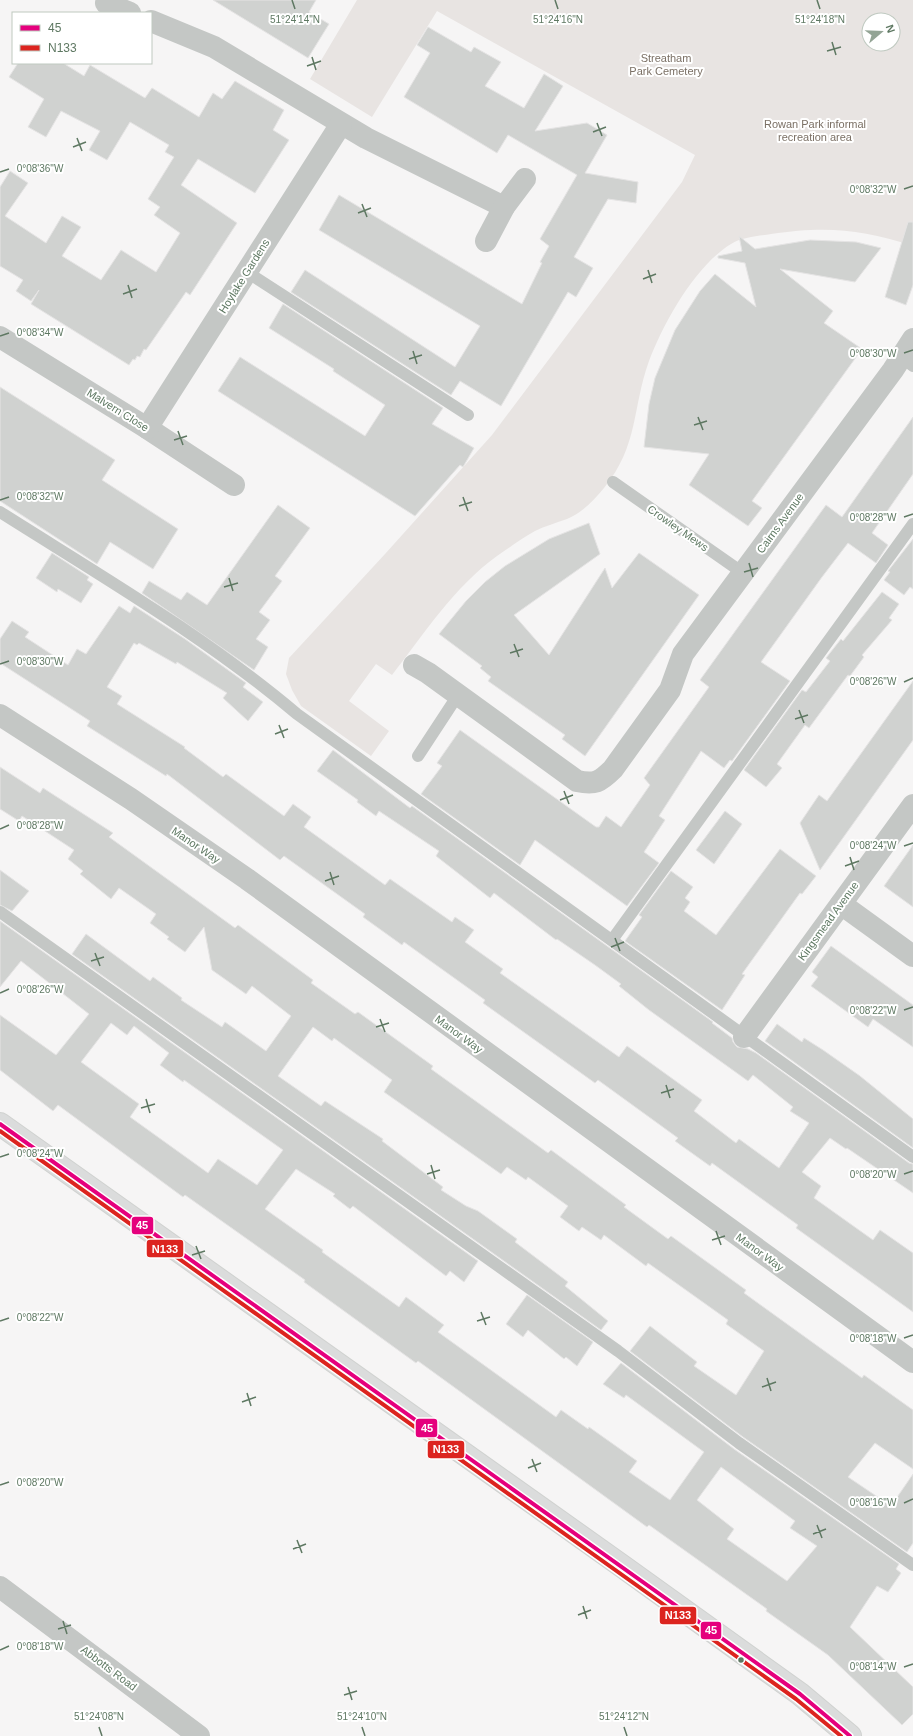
<svg xmlns="http://www.w3.org/2000/svg" width="913" height="1736" font-family="Arial,sans-serif">
  <rect width="100%" height="100%" fill="#f6f5f5"/>
  <!-- green -->
  <path fill="#e8e4e2" fill-rule="evenodd" d="M357,0H913V246C861,229 826,226 771,234C759,236 742,237 731,244C695,266 664,322 649,361C632,408 639,445 604,488C594,500 582,513 567,519C556,523 545,526 535,531C522,538 509,548 497,556C454,587 424,634 392,675L376,664L349,701L389,731L371,756L301,706L292,690L286,674L289,658L385,554L492,435L682,182L695,155L437,11L372,117L310,79ZM869,20H893V44H869Z"/>
  <!-- building -->
  <g fill="#d0d2d0" stroke="#e5e4e4" fill-rule="evenodd">
    <path d="M213,0H316L309,12L329,24L308,58Z"/>
    <path d="M428,27L471,52L474,47L501,62L485,86L524,108L544,74L563,86L535,131L587,123L607,135L585,173L638,182L636,203L608,199L574,257L593,268L576,297L568,292L501,406L460,381L451,395L291,292L305,270L455,367L480,326L319,230L339,195L522,304L542,263L540,262L549,246L540,239L577,175L508,135L497,153L404,97L430,53L417,45Z"/>
    <path d="M18,63H63L84,76L90,65L145,98L152,88L199,117L213,93L222,99L235,81L284,110L273,130L289,140L255,193L198,159L181,185L237,223L190,295L186,292L146,350L144,349L140,357L137,356L135,360L133,359L129,365L31,304L39,290L31,301L16,291L23,280L0,266V187L10,171L28,183L5,216L46,243L62,216L81,227L62,256L101,280L121,250L156,272L180,233L154,215L160,207L148,199L174,157L165,152L169,145L130,122L107,160L89,150L100,131L61,111L46,137L28,127L44,99L9,77Z"/>
    <path d="M908,222H913V285L906,305L885,297Z"/>
    <path d="M739,236L755,249L810,240L856,242L881,248L855,282L780,269L833,311L824,323L862,349L752,501L762,508L748,526L689,485L709,454L644,447L649,404L655,378L675,330L700,291L715,274L756,307L745,263L718,258V256L742,251Z"/>
    <path d="M283,304L443,408L432,424L474,448L463,467L460,465L415,516L218,391L240,357L365,436L385,405L333,371L334,369L269,328Z"/>
    <path d="M0,387L115,460L102,480L178,529L153,569L110,542L97,564L0,501Z"/>
    <path d="M913,417V474L872,533L888,545L876,563L848,543L822,577L761,662L790,681L732,761L730,760L724,768L701,751L659,816L665,820L644,852L659,863L627,906L535,840L520,865L421,794L442,766L437,763L460,730L596,827H599L606,816L621,827L650,785L644,778L709,687L700,680L826,505L842,517Z"/>
    <path d="M278,505L310,528L275,576L282,581L259,612L270,620L256,639L268,647L254,670L142,593L149,581L181,600L187,592L207,605Z"/>
    <path d="M589,523L600,554L514,615L549,655L605,568L612,588L639,553L699,595L585,756L562,739L565,735L488,681L491,677L480,668L482,666L439,634L466,601L485,582L505,566L549,539Z"/>
    <path d="M913,539V589L910,587L904,595L884,580L890,572L888,571Z"/>
    <path d="M52,553L89,577L87,580L93,584L81,603L58,589L57,592L36,578Z"/>
    <path d="M882,592L899,604L889,618L892,620L862,655L864,657L850,676L848,675L809,728L805,725L777,764L782,768L766,787L744,770L802,690L806,692L830,661L826,658L841,639L843,641Z"/>
    <path d="M119,606L130,613L134,606L185,639L246,683L243,687L263,702L248,721L223,698L227,693L177,662L176,664L139,643L137,645L134,643L107,687L122,696L117,704L185,747L184,748L223,777L226,774L284,816L293,804L311,817L304,827L385,885L390,879L452,922L455,917L474,930L465,942L503,969L500,973L619,1057L627,1046L702,1100L694,1111L736,1143L739,1139L779,1168L809,1123L790,1111L793,1107L753,1075L748,1081L649,1010L619,986L621,984L595,965L557,939L556,940L494,893L490,898L436,856L439,851L379,811L376,816L357,802L358,800L317,771L333,750L410,808L412,806L713,1022L712,1023L732,1038L733,1042L737,1047L748,1049L756,1053L909,1163L913,1164V1193L847,1148L846,1149L830,1138L802,1172L821,1186L814,1198L873,1240L880,1230L913,1253V1312L796,1228L798,1225L712,1163L710,1166L675,1141L678,1138L598,1080L595,1083L483,1003L485,1000L404,942L402,945L363,917L365,914L284,856L280,860L167,774L166,776L87,726L90,721L0,663V639L12,621L29,632L25,637L68,665L77,649L86,654Z"/>
    <path d="M913,681V740L820,870L800,823L819,795L827,801Z"/>
    <path d="M0,767L40,793L43,788L113,833L109,837L235,928L238,925L313,980L311,983L355,1014L358,1012L433,1066L431,1069L548,1153L551,1150L626,1205L624,1207L668,1239L671,1236L746,1290L744,1293L862,1378L864,1375L913,1410V1469L875,1443L848,1477L891,1506L913,1474V1543L907,1552L743,1437L630,1351L650,1326L697,1362L694,1366L736,1395L764,1351L726,1324L728,1320L648,1263L646,1266L604,1235L601,1240L582,1227L579,1231L560,1217L568,1206L528,1177L526,1180L507,1167L501,1174L384,1092L392,1080L334,1038L332,1041L313,1027L278,1076L321,1106L325,1101L383,1139L382,1141L443,1187L441,1190L466,1206L478,1211L517,1239L515,1242L568,1282L565,1286L608,1321L601,1330L72,954L86,934L150,981L153,977L182,998L181,1000L222,1027L225,1022L266,1051L291,1016L252,986L246,994L212,970L204,927L185,952L167,939L169,937L150,923L156,914L119,888L111,899L80,874L83,871L68,859L74,850L22,816L19,821L0,809Z"/>
    <path d="M725,811L742,824L714,864L696,850Z"/>
    <path d="M913,845V907L884,886Z"/>
    <path d="M780,849L816,876L802,894L800,893L742,974L745,975L722,1010L625,941L642,917L639,915L671,871L693,887L685,898L690,902L684,911L716,935Z"/>
    <path d="M0,870L29,891L12,911L0,905Z"/>
    <path d="M0,921L478,1261L464,1282L450,1271L446,1276L353,1206L350,1209L333,1196L335,1194L296,1169L265,1209L323,1250L322,1252L399,1307L406,1297L444,1325L438,1332L556,1417L561,1410L588,1429L589,1427L637,1461L629,1472L670,1500L704,1452L626,1395L624,1398L603,1384L621,1363L734,1449L899,1564L896,1569L901,1573L888,1592L877,1586L850,1627L913,1687V1714L902,1725L828,1655L766,1611L767,1609L649,1525L647,1527L418,1361L416,1363L304,1282L305,1280L185,1195L183,1197L58,1105L53,1111L0,1070V1015L56,1055L89,1014L21,961L0,987ZM111,1023L127,1035L134,1026L169,1053L160,1065L183,1082L184,1080L283,1150L257,1185L218,1159L208,1173L130,1117L139,1104L81,1062ZM721,1467L795,1521L790,1528L817,1546L787,1581L727,1539L734,1529L697,1500Z"/>
    <path d="M831,946L913,1005V1047L873,1019L868,1027L811,986L818,977L812,972Z"/>
    <path d="M777,1024L802,1042L804,1038L823,1050L860,1076L913,1119V1148L765,1041Z"/>
    <path d="M527,1295L593,1342L577,1366L566,1357L564,1359L528,1330L523,1337L506,1324Z"/>
  </g>
  <g fill="none" stroke-linecap="round" stroke-linejoin="round">
    <defs>
      <path id="secondary" d="M0,1124L622,1566L800,1694L850,1736"/>
    </defs>
    <!-- secondary casing -->
    <use href="#secondary" stroke="#d0d2d0" stroke-width="24"/>
    <!-- service -->
    <g stroke="#c4c7c5" stroke-width="12">
      <path d="M247,272L468,415"/>
      <path d="M901,357L913,366"/>
      <path d="M613,482L743,573"/>
      <path d="M0,512C101,576 206,637 297,714L913,1157"/>
      <path d="M418,756L458,695"/>
      <path d="M0,912L618,1351L739,1443L913,1565"/>
      <path d="M612,940L913,524"/>
    </g>
    <!-- minor -->
    <g stroke="#c4c7c5" stroke-width="22">
      <path d="M106,3L130,13"/>
      <path d="M151,21L214,47L366,138L504,207"/>
      <path d="M486,241L504,207L525,179"/>
      <path d="M0,337L147,428L234,485"/>
      <path d="M147,428L341,124"/>
      <path d="M414,665L428,673L577,781C595,785 600,782 613,769L670,690L683,654L893,370L913,339"/>
      <path d="M0,715L131,799L247,879L913,1362"/>
      <path d="M841,904L913,956"/>
      <path d="M744,1037L913,805"/>
      <path d="M0,1587L199,1736"/>
    </g>
    <!-- secondary -->
    <use href="#secondary" stroke="#dbdcdc" stroke-width="22"/>
    <defs>
      <path id="bus-1" d="M0,1124L800,1694L850,1736"/>
      <path id="bus-2" d="M0,1131L796,1699L841,1736"/>
    </defs>
    <!-- bus-1 casing -->
    <use href="#bus-1" stroke="#fff" stroke-width="7"/>
    <!-- bus-2 casing -->
    <use href="#bus-2" stroke="#fff" stroke-width="7"/>
    <!-- bus-1 -->
    <use href="#bus-1" stroke="#e5007d" stroke-width="4"/>
    <!-- bus-2 -->
    <use href="#bus-2" stroke="#dc241f" stroke-width="4"/>
  </g>
  <!-- ticks -->
  <path fill="none" stroke="#5e7862" stroke-width="1.5" d="M292,0L295,9M555,0L558,9M817,0L820,9M832,42L836,55M827,51L841,47M312,57L316,70M307,66L321,61M597,123L602,136M593,132L606,127M77,138L82,151M73,147L86,142M0,172L9,169M904,189L913,186M362,204L367,217M358,213L371,208M648,270L652,283M643,279L656,274M128,285L132,298M123,294L137,289M0,336L9,333M413,351L417,364M904,353L913,350M409,359L422,355M698,417L703,430M694,425L707,421M178,431L183,445M174,440L187,436M463,497L468,511M0,500L9,497M459,506L472,502M904,517L913,514M749,563L753,577M744,572L758,568M229,578L233,591M224,587L238,583M514,644L519,657M510,653L523,649M0,664L9,661M904,682L913,678M799,710L804,723M795,719L808,715M279,725L284,738M275,734L288,729M564,791L569,804M560,800L573,795M0,829L9,825M904,846L913,843M850,857L854,870M845,866L859,861M330,872L334,885M325,881L339,876M615,938L620,951M611,947L624,942M95,953L100,966M91,961L104,957M0,993L9,989M904,1010L913,1007M380,1019L385,1032M376,1027L389,1023M666,1085L670,1098M661,1093L674,1089M146,1099L150,1113M141,1108L155,1104M0,1157L9,1154M431,1165L435,1179M427,1174L440,1170M904,1174L913,1171M716,1231L721,1245M712,1240L725,1236M196,1246L201,1259M192,1255L205,1251M481,1312L486,1325M0,1321L9,1318M477,1321L490,1317M904,1338L913,1335M767,1378L771,1391M762,1387L776,1382M247,1393L251,1406M242,1402L256,1397M532,1459L537,1472M528,1468L541,1463M0,1485L9,1482M904,1503L913,1499M817,1525L822,1538M813,1534L826,1529M297,1540L302,1553M293,1549L306,1544M583,1606L587,1619M578,1615L591,1610M63,1621L67,1634M58,1629L71,1625M0,1650L9,1646M904,1667L913,1664M348,1687L352,1700M344,1695L357,1691M99,1727L102,1736M362,1727L365,1736M624,1727L627,1736"/>
  <!-- markers -->
  <circle fill="#5e7862" stroke="#fff" stroke-width="1.5" cx="741" cy="1660" r="3.5"/>
  <g text-anchor="middle" dominant-baseline="central" stroke-width="4" stroke-linejoin="round" paint-order="stroke">
    <!-- park labels -->
    <g font-size="11" fill="#7b7065" stroke="#fff">
      <text x="666" y="58">Streatham<tspan x="666" dy="13">Park Cemetery</tspan></text>
      <text x="815" y="124">Rowan Park informal<tspan x="815" dy="13">recreation area</tspan></text>
    </g>
    <!-- street labels -->
    <g font-size="11" fill="#5e7862" stroke="#fff">
      <text transform="translate(244 276) rotate(-58)">Hoylake Gardens</text>
      <text transform="translate(118 410) rotate(32)">Malvern Close</text>
      <text transform="translate(780 523) rotate(-54)">Cairns Avenue</text>
      <text transform="translate(678 528) rotate(35)">Crowley Mews</text>
      <text transform="translate(196 845) rotate(34)">Manor Way</text>
      <text transform="translate(828 921) rotate(-54)">Kingsmead Avenue</text>
      <text transform="translate(459 1034) rotate(36)">Manor Way</text>
      <text transform="translate(760 1252) rotate(36)">Manor Way</text>
      <text transform="translate(109 1668) rotate(37)">Abbotts Road</text>
    </g>
  </g>
  <g font-size="10" text-anchor="middle" fill="#5e7862" stroke="#fff" stroke-width="4" stroke-linejoin="round" paint-order="stroke">
    <text x="295" y="23">51°24'14"N</text>
    <text x="558" y="23">51°24'16"N</text>
    <text x="820" y="23">51°24'18"N</text>
    <text x="40" y="172">0°08'36"W</text>
    <text x="873" y="193">0°08'32"W</text>
    <text x="40" y="336">0°08'34"W</text>
    <text x="873" y="357">0°08'30"W</text>
    <text x="40" y="500">0°08'32"W</text>
    <text x="873" y="521">0°08'28"W</text>
    <text x="40" y="665">0°08'30"W</text>
    <text x="873" y="685">0°08'26"W</text>
    <text x="40" y="829">0°08'28"W</text>
    <text x="873" y="849">0°08'24"W</text>
    <text x="40" y="993">0°08'26"W</text>
    <text x="873" y="1014">0°08'22"W</text>
    <text x="40" y="1157">0°08'24"W</text>
    <text x="873" y="1178">0°08'20"W</text>
    <text x="40" y="1321">0°08'22"W</text>
    <text x="873" y="1342">0°08'18"W</text>
    <text x="40" y="1486">0°08'20"W</text>
    <text x="873" y="1506">0°08'16"W</text>
    <text x="40" y="1650">0°08'18"W</text>
    <text x="873" y="1670">0°08'14"W</text>
    <text x="99" y="1720">51°24'08"N</text>
    <text x="362" y="1720">51°24'10"N</text>
    <text x="624" y="1720">51°24'12"N</text>
  </g>
  <g stroke="#fff" stroke-width="1.5">
    <rect x="131" y="1216" width="23" height="19" rx="4" fill="#e5007d"/>
    <rect x="146" y="1239" width="38" height="19" rx="4" fill="#dc241f"/>
    <rect x="415" y="1418" width="23" height="20" rx="4" fill="#e5007d"/>
    <rect x="427" y="1440" width="38" height="19" rx="4" fill="#dc241f"/>
    <rect x="659" y="1606" width="38" height="19" rx="4" fill="#dc241f"/>
    <rect x="700" y="1621" width="22" height="19" rx="4" fill="#e5007d"/>
  </g>
  <g font-size="11" text-anchor="middle" font-weight="bold" fill="#fff">
    <text x="142" y="1229">45</text>
    <text x="165" y="1253">N133</text>
    <text x="427" y="1432">45</text>
    <text x="446" y="1453">N133</text>
    <text x="678" y="1619">N133</text>
    <text x="711" y="1634">45</text>
  </g>
  <!-- legend -->
  <rect x="12" y="12" width="140" height="52" fill="#ffffff" stroke="#bfc9c0"/>
  <rect x="20" y="25" width="20" height="6" fill="#e5007d" stroke="#bfc9c0"/>
  <text x="48" y="32" font-size="12" fill="#5e7862">45</text>
  <rect x="20" y="45" width="20" height="6" fill="#dc241f" stroke="#bfc9c0"/>
  <text x="48" y="52" font-size="12" fill="#5e7862">N133</text>
  <!-- north arrow -->
  <g transform="translate(881 32) rotate(71)"><circle r="19" fill="#ffffff" stroke="#bfc9c0"/>
  <path d="M0-3L7 15L0 10L-7 15Z" fill="#93a495"/>
  <text y="-6" font-size="11" font-weight="bold" text-anchor="middle" fill="#5e7862">N</text>
  </g>
</svg>
